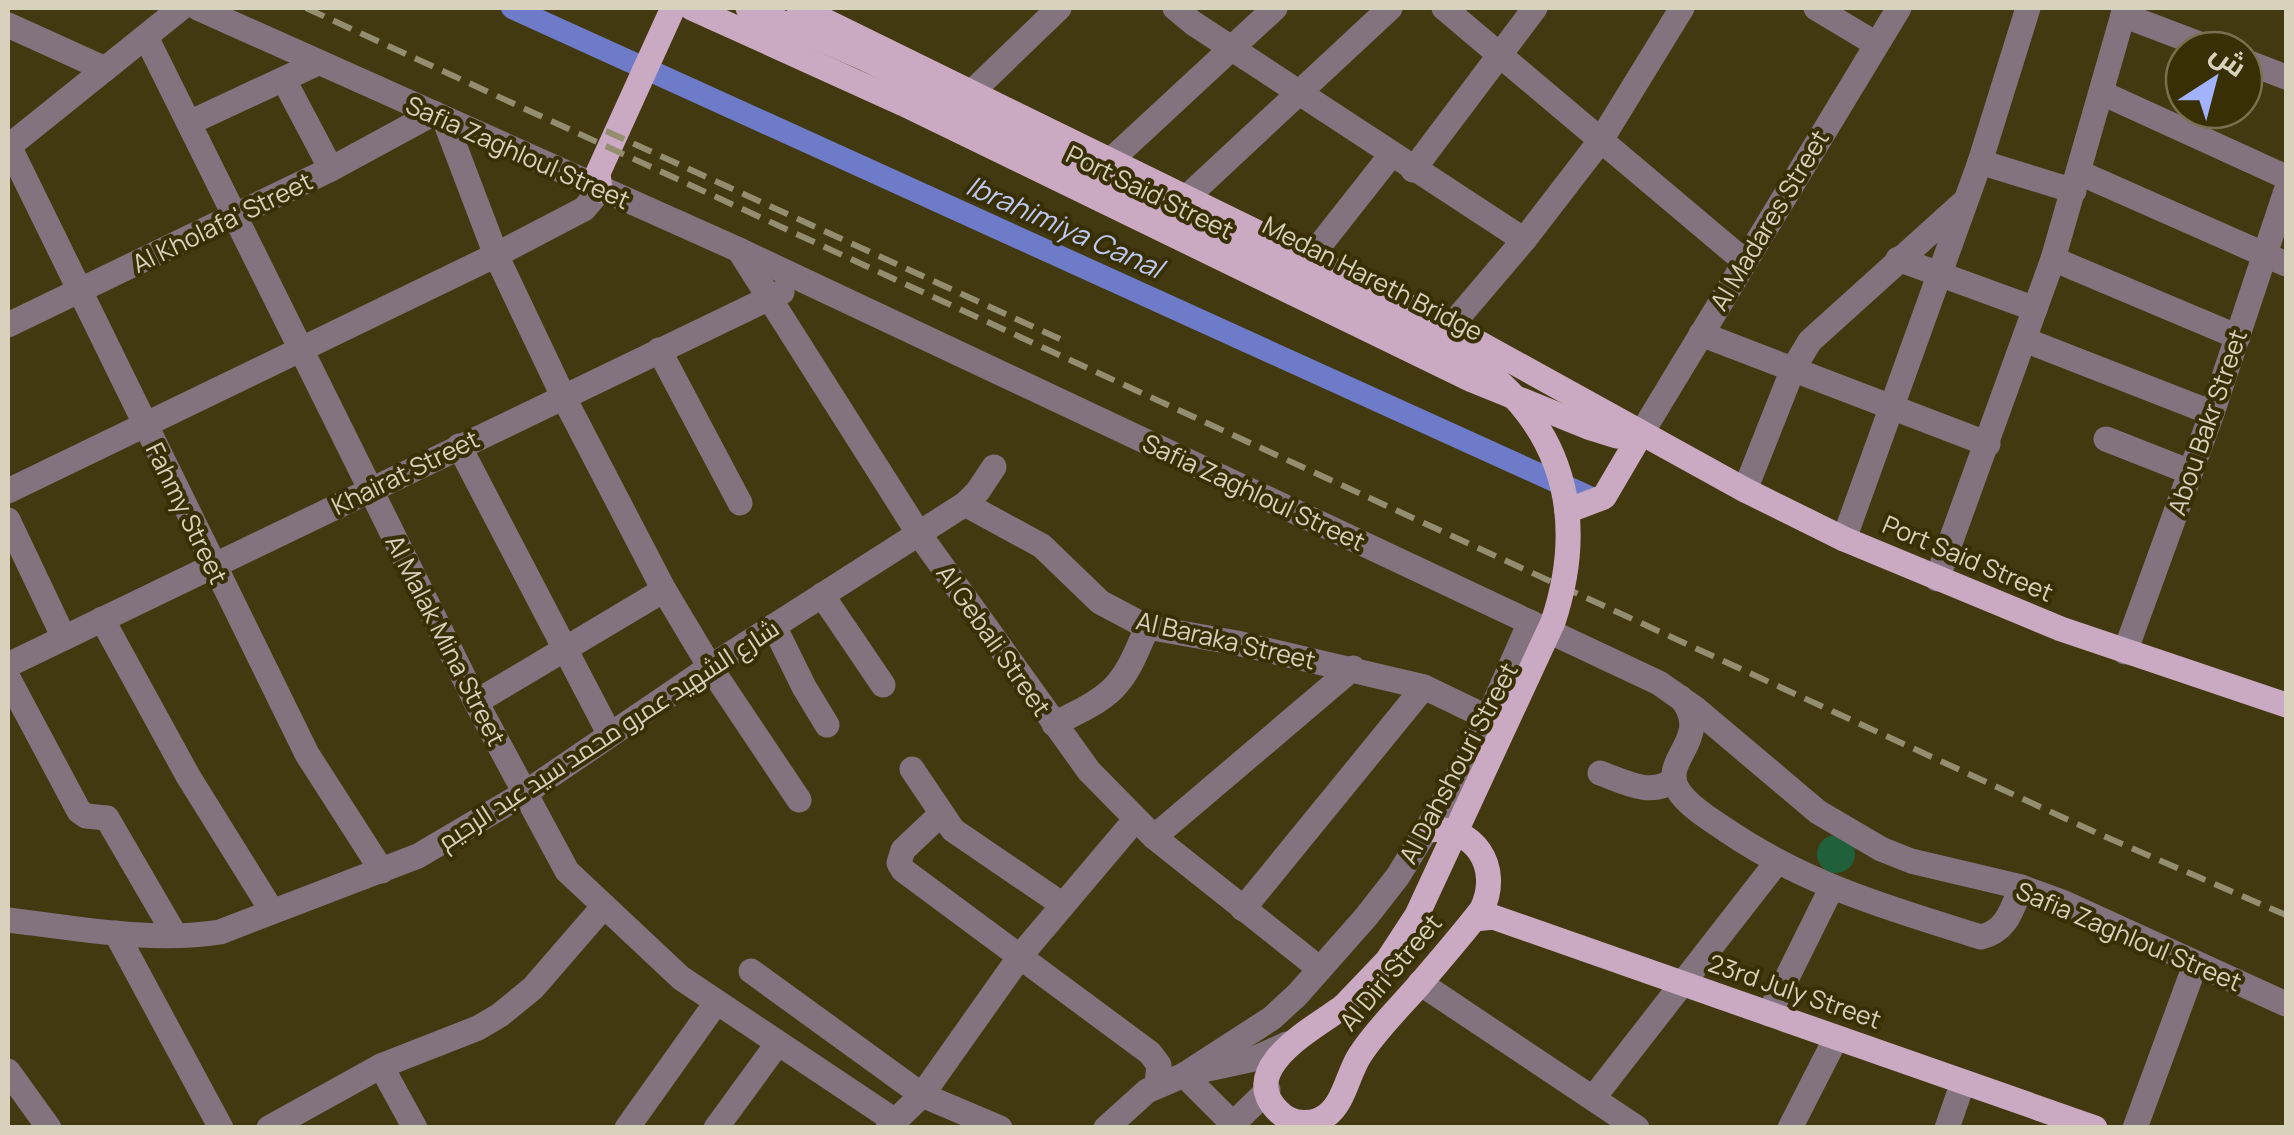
<svg xmlns="http://www.w3.org/2000/svg" width="2294" height="1135" font-family="Manrope,Cairo,sans-serif">
  <rect width="100%" height="100%" fill="#433911"/>
  <!-- green -->
  <circle fill="#20603b" cx="1836" cy="854" r="19"/>
  <g fill="none" stroke-linecap="round" stroke-linejoin="round">
    <!-- canal -->
    <path stroke="#6d7bc9" stroke-width="22" d="M512,8L1594,499"/>
    <!-- minor -->
    <g stroke="#83737f" stroke-width="25">
      <path d="M198,8L739,250L1659,683L1696,709L1818,812L1881,849L1911,861L2021,887L2062,902L2286,1004"/>
      <path d="M1175,8L1193,23L1524,240"/>
      <path d="M1444,8L1743,260"/>
      <path d="M1816,8L1876,44"/>
      <path d="M2123,15L2215,50"/>
      <path d="M8,25L105,69"/>
      <path d="M146,37L476,702L567,871L681,978L895,1121"/>
      <path d="M2244,61L2286,77"/>
      <path d="M284,80L331,169"/>
      <path d="M973,91L1059,8"/>
      <path d="M2102,93L2286,177"/>
      <path d="M445,121L496,255L563,396L664,590L710,667L799,800"/>
      <path d="M189,123L318,63"/>
      <path d="M9,146L307,754L382,871"/>
      <path d="M8,147L181,8"/>
      <path d="M1111,160L1275,8"/>
      <path d="M1980,162L2074,191"/>
      <path d="M1413,170L1535,8"/>
      <path d="M2080,173L2286,264"/>
      <path d="M1186,198L1390,8"/>
      <path d="M739,250L919,534L1089,771L1154,837L1320,969"/>
      <path d="M1309,259L1391,155"/>
      <path d="M1898,259L2035,309"/>
      <path d="M2053,259L2238,337"/>
      <path d="M8,325L331,169L434,113"/>
      <path d="M1450,327L1524,240L1601,140L1682,8"/>
      <path d="M1701,334L1988,444"/>
      <path d="M2025,340L2212,413"/>
      <path d="M659,350L740,503"/>
      <path d="M1641,434L1899,8"/>
      <path d="M2106,439L2190,472"/>
      <path d="M459,446L610,735"/>
      <path d="M1745,490L1793,369L1810,341L1964,202"/>
      <path d="M8,491L496,255L584,209L600,190"/>
      <path d="M965,504L1042,546L1100,602L1147,627L1237,643L1424,687L1503,725"/>
      <path d="M8,520L64,638"/>
      <path d="M1844,539L1980,162L2028,8"/>
      <path d="M1937,579L2053,259L2125,8"/>
      <path d="M822,595L883,685"/>
      <path d="M102,619L188,776L272,911"/>
      <path d="M774,626L804,687L827,725"/>
      <path d="M2125,652L2212,413L2286,191"/>
      <path d="M8,665L782,292"/>
      <path d="M8,678L79,811L86,816L107,818L175,935"/>
      <path d="M1681,698C1714,739 1659,759 1678,790C1688,806 1711,820 1726,830C1805,884 1890,909 1981,937C2007,931 2012,909 2021,887"/>
      <path d="M476,702L664,590"/>
      <path d="M1054,724C1114,695 1122,689 1147,627"/>
      <path d="M912,769L953,830L1063,905"/>
      <path d="M1600,773C1625,782 1650,797 1674,780"/>
      <path d="M940,815L903,850L899,863L903,870L1150,1053L1159,1065L1157,1085"/>
      <path d="M1154,837L1353,668"/>
      <path d="M1243,909L1424,687"/>
      <path d="M8,920C77,928 151,943 220,932L418,856L525,793L710,667L965,504L978,491L994,467"/>
      <path d="M116,933L221,1128"/>
      <path d="M751,971L922,1095L1000,1128"/>
      <path d="M1420,983L1637,1128"/>
      <path d="M1769,1014L1831,889"/>
      <path d="M381,1066L415,1128"/>
      <path d="M1203,1070L1254,1059L1287,1044"/>
      <path d="M8,1071L49,1128"/>
      <path d="M1184,1075L1237,1128"/>
      <path d="M1594,1097L1777,862"/>
      <path d="M269,1128L381,1066L478,1028L500,1015L533,988L604,906"/>
      <path d="M627,1128L716,1003"/>
      <path d="M716,1128L778,1043"/>
      <path d="M888,1128L922,1095L1021,955L1135,820"/>
      <path d="M1106,1128L1147,1091L1184,1075L1272,1018L1297,995L1366,917L1398,876L1447,796L1488,718L1530,622"/>
      <path d="M1229,1128L1268,1090"/>
      <path d="M1790,1128L1836,1038"/>
      <path d="M1947,1128L1963,1082"/>
      <path d="M2135,1128L2195,965"/>
    </g>
    <!-- major -->
    <g stroke="#caaac2" stroke-width="25">
      <path d="M692,8L904,104L1472,380L1588,427L1617,436L1632,437"/>
      <path d="M799,8L1450,327L1745,490L1844,539L2061,629L2286,705"/>
      <path d="M600,190L598,173L673,8"/>
      <path d="M1567,511L1604,497L1641,434"/>
      <path d="M1475,919L1493,917L2095,1128"/>
      <path d="M1344,1006C1316,1027 1234,1069 1279,1112C1292,1125 1313,1126 1327,1115C1344,1103 1348,1073 1360,1055C1376,1030 1399,1008 1419,985C1440,960 1462,935 1482,909C1502,867 1474,824 1427,830"/>
    </g>
    <!-- rail -->
    <g stroke="#958d70" stroke-width="6" stroke-dasharray="20 10" stroke-linecap="butt">
      <path d="M306,8L2099,834L2286,915"/>
      <path d="M606,131L1060,339"/>
    </g>
    <!-- major-bridge -->
    <path stroke="#caaac2" stroke-width="25" d="M748,8L864,58L1453,348C1557,411 1591,507 1553,622L1417,915L1387,961L1344,1006"/>
  </g>
  <g text-anchor="middle" dominant-baseline="central" stroke-width="8" stroke-linejoin="round" paint-order="stroke">
    <!-- street labels -->
    <g font-size="25" fill="#d8d2bd" stroke="#392f04">
      <text transform="translate(518 152) rotate(24)">Safia Zaghloul Street</text>
      <text transform="translate(1150 192) rotate(26)">Port Said Street</text>
      <text transform="translate(1769 220) rotate(-59)">Al Madares Street</text>
      <text transform="translate(222 222) rotate(-26)">Al Kholafa' Street</text>
      <text transform="translate(1373 278) rotate(27)">Medan Hareth Bridge</text>
      <text transform="translate(2207 422) rotate(-71)">Abou Bakr Street</text>
      <text transform="translate(405 472) rotate(-26)">Khairat Street</text>
      <text transform="translate(1254 492) rotate(25)">Safia Zaghloul Street</text>
      <text transform="translate(187 513) rotate(64)">Fahmy Street</text>
      <text transform="translate(1968 558) rotate(23)">Port Said Street</text>
      <text transform="translate(446 640) rotate(63)">Al Malak Mina Street</text>
      <text transform="translate(994 640) rotate(55)">Al Gebali Street</text>
      <text transform="translate(1226 640) rotate(13)">Al Baraka Street</text>
      <text transform="translate(608 734) rotate(-33)">شارع الشهيد عمرو محمد سيد عبد الرحيم</text>
      <text transform="translate(1458 763) rotate(-62)">Al Dahshouri Street</text>
      <text transform="translate(2129 936) rotate(23)">Safia Zaghloul Street</text>
      <text transform="translate(1390 972) rotate(-50)">Al Diri Street</text>
      <text transform="translate(1795 991) rotate(19)">23rd July Street</text>
    </g>
    <!-- water labels -->
    <g font-size="28" font-style="italic" fill="#bfc9f3" stroke="#392f04">
      <text transform="translate(1065 226) rotate(24)">Ibrahimiya Canal</text>
    </g>
  </g>
  <!-- border -->
  <rect width="2294" height="1135" fill="none" stroke="#d8d2bd" stroke-width="20"/>
  <!-- north arrow -->
  <g transform="translate(2214 80) rotate(36)"><circle r="48" fill="#392f04" stroke="#79704e" stroke-width="2.5"/>
  <path d="M0-8L18 38L0 25L-18 38Z" fill="#a3b2fd"/>
  <text y="-15" font-size="28" font-weight="bold" text-anchor="middle" fill="#d8d2bd">ش</text>
  </g>
</svg>
